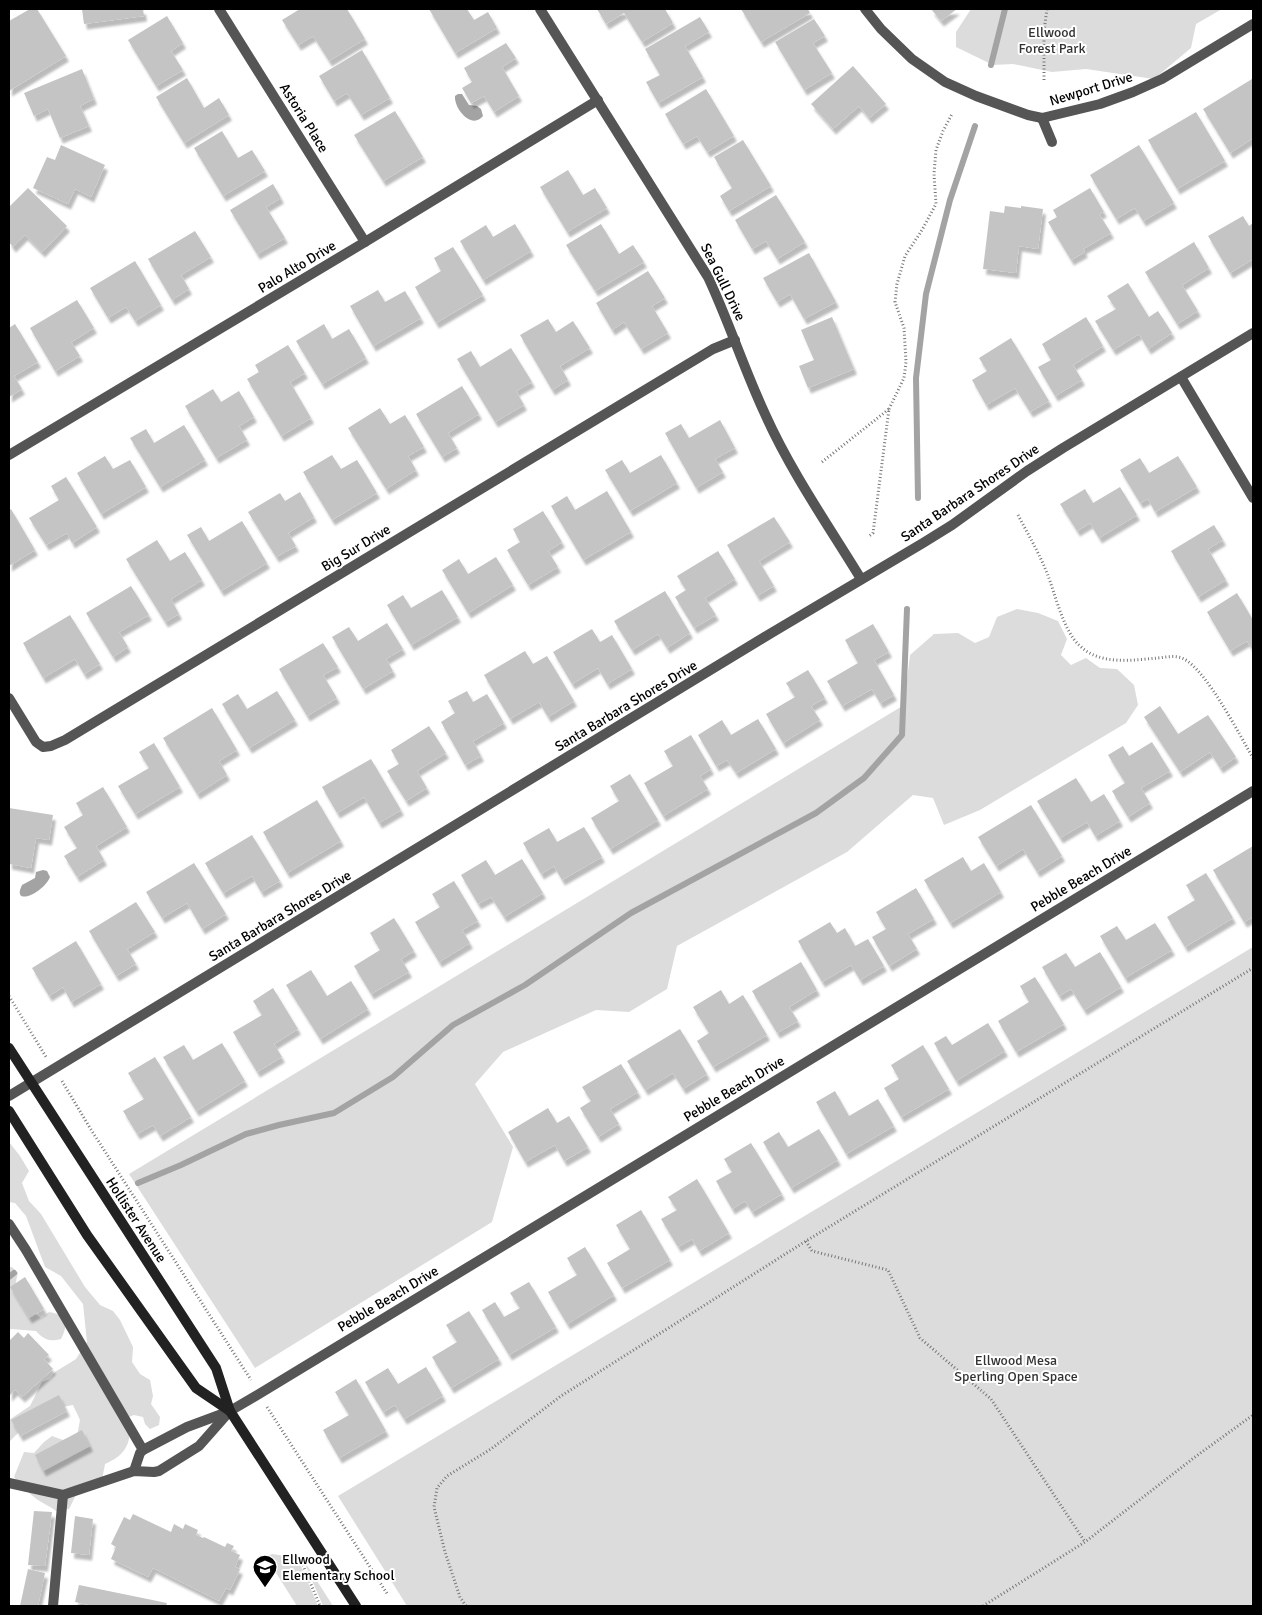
<svg xmlns="http://www.w3.org/2000/svg" width="1262" height="1615" font-family="Signika,sans-serif">
  <defs>
    <filter id="shadow"><feDropShadow dx="3" dy="5.5" stdDeviation="1" flood-color="#0004"/></filter>
  </defs>
  <rect width="100%" height="100%" fill="#fff"/>
  <!-- green -->
  <g fill="#dcdcdc">
    <path d="M971,9H1222L1196,24L1191,48L1154,79L1086,69L1052,72L1013,64L993,65L956,47V32Z"/>
    <path d="M1017,609L1038,613L1058,621L1067,639L1061,655L1071,665L1086,658L1100,668L1117,669L1134,685L1138,705L1126,723L980,810L944,825L933,798L913,795L847,852L677,946L667,989L629,1012L596,1010L503,1052L475,1084L513,1147L492,1222L255,1368L129,1174L904,705L910,655L934,634L958,633L975,643L989,637L997,617Z"/>
    <path d="M1253,947V1606H407L338,1496Z"/>
    <path d="M9,1142L20,1156L29,1171L22,1183L29,1201L41,1214L85,1287L100,1305L113,1311L120,1320L133,1347L132,1362L140,1374L150,1380L153,1396L151,1404L160,1417L159,1425L150,1429L145,1424L143,1417L134,1415L129,1417C132,1441 128,1454 105,1464L102,1480L76,1495L69,1509L56,1511C50,1506 44,1504 38,1500C28,1493 22,1486 14,1477L24,1452L34,1453L44,1442L52,1436L63,1440L77,1436L80,1420L73,1405L51,1409L21,1430L9,1442V1420L30,1406L42,1382L50,1379L55,1372L76,1359L87,1342L83,1304L61,1276L45,1267L26,1216L15,1203L9,1202Z"/>
    <path d="M9,1267H12L18,1273C10,1300 22,1303 41,1318L49,1312C67,1315 69,1323 61,1339C50,1342 44,1340 36,1331L11,1329L9,1331Z"/>
    <path d="M272,1554L292,1557L301,1566L318,1606H297L266,1557Z"/>
    <path d="M303,1559L333,1606H323Z"/>
  </g>
  <!-- water -->
  <g fill="#a3a3a3">
    <path d="M458,94H462L469,105L477,106L481,109L483,116C472,130 454,109 455,96Z"/>
    <path d="M43,870L47,871L50,877C43,894 11,907 22,885L35,878L36,872Z"/>
  </g>
  <g fill="none" stroke-linecap="round" stroke-linejoin="round">
    <!-- stream -->
    <g stroke="#a3a3a3" stroke-width="6">
      <path d="M991,65L1005,9"/>
      <path d="M918,498L916,378L926,294L950,200L975,126"/>
      <path d="M138,1183L181,1165L246,1134L279,1125L334,1113L393,1077L453,1025L525,985L631,913L816,813L864,778L902,735L907,609"/>
      <path d="M9,1277L14,1273"/>
    </g>
  </g>
  <!-- building -->
  <g fill="#c4c4c4" filter="url(#shadow)">
    <path d="M30,9H37L66,56L9,91V21Z"/>
    <path d="M82,9H143L144,16L84,24Z"/>
    <path d="M300,9H347L365,39L329,61L313,36L298,45L282,20Z"/>
    <path d="M429,9H467L474,20L488,12L497,28L455,53Z"/>
    <path d="M597,9H665L673,23L642,42L624,13L606,24Z"/>
    <path d="M741,9H808L810,13L761,42Z"/>
    <path d="M931,9H957L941,21Z"/>
    <path d="M167,16L183,43L171,51L183,70L156,86L128,40Z"/>
    <path d="M700,17L709,32L685,46L703,77L658,103L646,82L660,75L645,49Z"/>
    <path d="M814,19L825,36L813,43L832,73L804,90L775,42Z"/>
    <path d="M506,43L516,58L502,67L519,96L494,112L484,96L471,103L462,88L472,82L464,68Z"/>
    <path d="M362,50L390,98L361,115L347,93L334,101L319,76Z"/>
    <path d="M853,66L886,104L869,118L859,106L833,129L811,104Z"/>
    <path d="M82,69L94,99L80,106L89,126L60,138L48,109L34,116L24,93Z"/>
    <path d="M187,78L204,108L219,98L229,115L184,143L156,97Z"/>
    <path d="M1252,79L1253,82V138L1230,153L1203,109Z"/>
    <path d="M706,89L734,136L707,152L697,136L683,144L665,114Z"/>
    <path d="M395,111L423,157L383,181L354,135Z"/>
    <path d="M1196,112L1225,161L1177,189L1148,140Z"/>
    <path d="M222,131L238,158L252,150L265,171L223,196L194,148Z"/>
    <path d="M743,140L771,186L729,211L720,196L732,188L714,157Z"/>
    <path d="M61,145L105,165L91,197L75,189L68,204L33,188L47,157L55,160Z"/>
    <path d="M1139,145L1174,203L1143,221L1135,208L1116,219L1090,175Z"/>
    <path d="M568,170L583,195L595,188L607,208L567,232L540,187Z"/>
    <path d="M273,184L281,198L266,207L285,238L257,254L230,210Z"/>
    <path d="M28,188L67,226L42,252L25,235L13,247L9,242V207Z"/>
    <path d="M1090,188L1104,212L1099,214L1111,233L1083,249L1085,252L1071,260L1048,222L1057,217L1053,210Z"/>
    <path d="M776,195L805,242L777,259L766,241L752,249L735,220Z"/>
    <path d="M1005,206L1021,208V206L1043,209L1038,249L1019,246L1016,273L983,269L990,211L1004,213Z"/>
    <path d="M1243,216L1249,226L1253,223V259L1230,273L1208,236Z"/>
    <path d="M515,224L531,251L483,280L460,241L486,225L493,237Z"/>
    <path d="M601,224L619,254L633,245L644,262L595,291L566,245Z"/>
    <path d="M195,231L211,257L181,275L189,289L172,300L148,259Z"/>
    <path d="M1194,242L1209,268L1182,285L1198,311L1177,324L1145,272Z"/>
    <path d="M453,247L483,295L436,323L415,287L441,271L434,258Z"/>
    <path d="M809,253L836,302L804,319L790,294L777,302L763,278Z"/>
    <path d="M135,261L161,305L135,321L126,307L108,318L90,288Z"/>
    <path d="M648,271L665,298L652,306L668,333L641,349L624,322L612,330L596,303Z"/>
    <path d="M1128,283L1149,317L1158,311L1172,333L1148,349L1139,334L1113,350L1095,321L1116,309L1107,296Z"/>
    <path d="M378,290L385,302L405,291L421,318L373,346L350,306Z"/>
    <path d="M77,300L94,328L71,342L80,356L55,371L30,328Z"/>
    <path d="M832,317L854,369L808,388L799,366L814,360L801,330Z"/>
    <path d="M1086,317L1103,346L1073,365L1082,380L1055,396L1038,367L1051,360L1042,344Z"/>
    <path d="M548,319L556,332L573,321L590,348L560,366L568,380L552,390L520,335Z"/>
    <path d="M15,324L38,362L14,376L22,389L9,397V328Z"/>
    <path d="M324,324L332,339L349,329L366,358L322,384L296,341Z"/>
    <path d="M1011,338L1049,401L1030,412L1015,388L986,405L972,380L987,371L979,358Z"/>
    <path d="M288,345L305,373L290,382L311,418L281,436L247,379L259,372L255,365Z"/>
    <path d="M511,348L532,382L516,391L524,405L495,422L457,359L471,351L480,367Z"/>
    <path d="M462,386L479,414L448,433L457,448L442,457L416,414Z"/>
    <path d="M213,389L221,402L239,391L254,417L239,426L247,440L216,458L185,406Z"/>
    <path d="M380,408L390,424L405,415L424,447L408,456L416,470L386,489L348,428Z"/>
    <path d="M720,420L735,448L715,459L723,472L696,488L665,433L681,424L689,438Z"/>
    <path d="M184,425L205,460L160,487L130,438L146,429L154,443Z"/>
    <path d="M332,455L341,469L357,460L377,493L332,520L303,472Z"/>
    <path d="M661,455L677,483L630,511L605,470L622,460L630,473Z"/>
    <path d="M105,456L113,469L130,460L146,487L101,514L77,473Z"/>
    <path d="M1178,456L1197,487L1155,512L1148,499L1140,503L1120,470L1140,458L1149,473Z"/>
    <path d="M66,477L97,527L72,543L67,533L46,545L29,518L59,500L51,486Z"/>
    <path d="M1120,487L1137,515L1099,538L1090,523L1077,531L1060,504L1085,489L1093,503Z"/>
    <path d="M607,491L631,532L583,560L551,506L567,496L575,510Z"/>
    <path d="M300,492L314,517L288,533L296,546L276,557L248,512L280,493L285,501Z"/>
    <path d="M11,509L35,550L9,566V511Z"/>
    <path d="M543,511L562,542L548,551L558,567L528,585L507,550L520,542L513,529Z"/>
    <path d="M774,517L790,542L759,561L774,586L757,596L727,545Z"/>
    <path d="M242,521L267,563L221,591L187,535L201,527L209,541Z"/>
    <path d="M1214,525L1223,540L1208,549L1226,580L1198,597L1171,551Z"/>
    <path d="M157,540L170,561L185,552L202,580L171,599L179,614L165,622L126,559Z"/>
    <path d="M718,551L735,579L705,598L716,615L694,628L675,597L686,590L677,576Z"/>
    <path d="M496,557L513,585L468,613L442,570L459,559L468,574Z"/>
    <path d="M131,586L149,615L119,632L128,647L113,657L86,613Z"/>
    <path d="M442,590L458,617L411,645L387,605L403,595L411,608Z"/>
    <path d="M665,591L690,633L667,648L658,634L632,650L614,621Z"/>
    <path d="M1237,593L1253,620V651L1247,641L1230,651L1207,612Z"/>
    <path d="M70,615L100,664L84,674L75,659L43,678L23,643Z"/>
    <path d="M387,623L403,649L386,659L393,671L363,689L332,637L349,627L358,641Z"/>
    <path d="M873,624L889,652L874,660L894,695L880,703L872,689L842,706L827,681L858,663L845,640Z"/>
    <path d="M592,629L600,642L612,635L632,669L607,684L598,668L572,684L553,652Z"/>
    <path d="M323,643L338,667L323,675L337,698L307,716L279,669Z"/>
    <path d="M525,651L533,664L547,656L574,701L548,717L539,702L510,719L484,675Z"/>
    <path d="M808,670L825,698L811,706L820,720L783,743L766,714L795,697L786,683Z"/>
    <path d="M277,691L295,720L249,748L222,704L238,694L247,709Z"/>
    <path d="M467,691L473,702L487,694L504,723L473,741L481,756L465,765L441,722L455,713L448,701Z"/>
    <path d="M1160,706L1178,734L1208,715L1236,757L1220,768L1210,752L1180,772L1144,717Z"/>
    <path d="M212,708L237,750L219,761L227,775L197,794L163,738Z"/>
    <path d="M758,719L776,749L736,773L727,760L716,766L698,735L722,720L731,735Z"/>
    <path d="M429,726L446,753L417,771L427,788L406,801L387,771L399,764L391,750Z"/>
    <path d="M691,735L711,769L700,776L708,789L663,816L644,783L673,766L664,751Z"/>
    <path d="M1152,742L1170,771L1141,788L1150,803L1128,817L1112,791L1125,783L1108,755L1123,746L1129,756Z"/>
    <path d="M154,743L180,787L135,814L118,786L149,768L139,752Z"/>
    <path d="M371,759L401,810L379,823L364,797L337,813L322,787Z"/>
    <path d="M630,774L658,820L610,849L591,818L619,801L610,786Z"/>
    <path d="M1076,778L1091,802L1104,794L1120,821L1095,836L1087,822L1060,838L1037,801Z"/>
    <path d="M103,787L127,827L96,846L104,860L77,877L64,856L77,848L64,827L83,815L76,803Z"/>
    <path d="M317,800L341,841L287,873L263,832Z"/>
    <path d="M1031,805L1062,856L1037,872L1023,849L996,866L978,837Z"/>
    <path d="M9,808L53,815L49,840L36,838L31,868L9,864Z"/>
    <path d="M584,827L602,857L562,880L554,866L541,874L523,843L549,828L557,842Z"/>
    <path d="M252,835L280,881L261,892L252,876L223,893L205,863Z"/>
    <path d="M1253,846V917L1244,922L1213,870Z"/>
    <path d="M963,857L971,871L984,863L1001,892L950,923L924,880Z"/>
    <path d="M522,859L543,893L504,917L491,897L478,904L461,875L486,860L495,875Z"/>
    <path d="M194,863L226,914L202,929L187,903L162,918L146,892Z"/>
    <path d="M1206,873L1233,918L1185,947L1167,917L1195,900L1186,885Z"/>
    <path d="M454,881L478,921L462,930L470,943L439,962L415,922L440,907L432,894Z"/>
    <path d="M916,888L934,919L908,934L917,949L889,966L872,937L886,929L876,912Z"/>
    <path d="M136,902L155,932L127,949L136,964L116,976L89,931Z"/>
    <path d="M394,918L414,951L401,959L409,972L371,994L354,966L380,950L370,933Z"/>
    <path d="M830,922L837,933L845,928L855,946L868,939L884,966L860,980L851,965L822,982L798,941Z"/>
    <path d="M1155,923L1172,950L1125,978L1100,936L1117,926L1126,940Z"/>
    <path d="M76,941L101,984L71,1002L63,987L49,996L32,968Z"/>
    <path d="M1100,952L1121,987L1084,1010L1071,989L1059,996L1042,967L1066,953L1075,967Z"/>
    <path d="M801,962L817,990L789,1007L798,1021L777,1033L752,991Z"/>
    <path d="M311,970L327,996L351,981L368,1009L320,1039L286,985Z"/>
    <path d="M1035,977L1064,1024L1016,1052L998,1021L1029,1002L1020,986Z"/>
    <path d="M273,988L298,1029L274,1044L282,1057L257,1072L233,1032L262,1015L253,1001Z"/>
    <path d="M721,990L729,1004L743,995L767,1035L713,1067L697,1041L709,1033L693,1007Z"/>
    <path d="M988,1023L1005,1051L956,1081L934,1043L946,1036L952,1045Z"/>
    <path d="M680,1029L707,1074L683,1089L673,1073L645,1090L627,1061Z"/>
    <path d="M222,1043L245,1081L196,1111L163,1057L184,1045L193,1060Z"/>
    <path d="M923,1045L949,1089L901,1117L884,1088L899,1079L891,1065Z"/>
    <path d="M155,1057L191,1117L160,1136L153,1125L137,1134L123,1111L144,1099L128,1073Z"/>
    <path d="M621,1064L638,1092L610,1109L619,1124L598,1137L580,1108L591,1101L582,1087Z"/>
    <path d="M835,1091L849,1116L878,1099L894,1126L846,1154L816,1102Z"/>
    <path d="M548,1108L557,1123L569,1116L588,1147L564,1161L555,1145L525,1162L508,1132Z"/>
    <path d="M819,1129L838,1160L791,1188L763,1142L779,1132L788,1147Z"/>
    <path d="M751,1143L782,1194L752,1212L745,1201L732,1209L716,1181L732,1172L724,1159Z"/>
    <path d="M697,1179L729,1233L699,1251L692,1239L678,1247L661,1219L677,1210L668,1197Z"/>
    <path d="M641,1210L670,1260L622,1288L607,1263L630,1249L616,1225Z"/>
    <path d="M585,1247L614,1295L567,1324L548,1292L577,1275L567,1258Z"/>
    <path d="M25,1277L44,1309L29,1318L10,1287Z"/>
    <path d="M529,1282L556,1327L509,1355L482,1310L495,1302L504,1317L520,1308L510,1293Z"/>
    <path d="M469,1311L499,1359L451,1388L432,1357L457,1342L446,1325Z"/>
    <path d="M18,1332L24,1338L28,1333L49,1355L44,1359L53,1369L22,1397L15,1390L9,1396V1341Z"/>
    <path d="M426,1367L443,1396L404,1419L395,1405L383,1412L365,1382L388,1368L398,1384Z"/>
    <path d="M356,1379L386,1431L339,1458L323,1430L349,1415L335,1392Z"/>
    <path d="M59,1395L67,1411L20,1436L11,1420Z"/>
    <path d="M82,1430L90,1446L43,1471L35,1455Z"/>
    <path d="M34,1511L52,1512L45,1566L28,1565Z"/>
    <path d="M133,1514L171,1532L174,1524L183,1529L185,1524L198,1530L196,1535L203,1538L204,1537L225,1547L227,1543L234,1546L231,1551L240,1555L235,1567L240,1569L230,1590L226,1588L219,1601L153,1568L148,1577L111,1559L116,1547L111,1544L124,1517L130,1520Z"/>
    <path d="M75,1516L93,1519L89,1555L71,1553Z"/>
    <path d="M28,1569L45,1573L38,1606H20Z"/>
    <path d="M79,1585L167,1603L166,1606H94L75,1602Z"/>
  </g>
  <g fill="none" stroke-linecap="round" stroke-linejoin="round">
    <!-- path -->
    <g stroke="#777" stroke-width="3" stroke-dasharray="1 2.5" stroke-linecap="butt">
      <path d="M1044,80V31L1047,9"/>
      <path d="M889,409L904,378L906,362L904,328L895,302L897,284L905,256L922,230L936,204L934,174L936,150L943,131L952,114"/>
      <path d="M822,462L889,409L873,533L868,537"/>
      <path d="M1018,515C1028,534 1039,553 1047,573C1055,593 1063,630 1079,645C1100,666 1132,660 1158,658C1167,657 1176,655 1184,659C1207,671 1239,734 1253,758"/>
      <path d="M9,996L46,1057"/>
      <path d="M62,1081L90,1128L251,1380"/>
      <path d="M806,1241L812,1251L888,1270L920,1338L991,1399L1085,1542"/>
      <path d="M267,1407L388,1595"/>
      <path d="M303,1565L320,1606"/>
      <path d="M466,1606L460,1597L445,1552L434,1507L437,1488L447,1476L491,1449L561,1396L806,1241L1253,968"/>
      <path d="M983,1606L1085,1542L1195,1457L1253,1415"/>
    </g>
    <!-- street -->
    <g stroke="#555" stroke-width="10">
      <path d="M219,9L365,242"/>
      <path d="M540,9L708,277C729,322 744,369 765,414C791,472 828,525 861,579"/>
      <path d="M865,9L881,29L912,59L945,82L976,96L1028,115L1042,118L1100,104L1133,92L1162,79L1253,24"/>
      <path d="M1042,118L1052,142"/>
      <path d="M1181,377L1253,498"/>
      <path d="M9,455L365,242L598,100"/>
      <path d="M9,698L36,742L43,747L51,746L65,740L713,349L735,340"/>
      <path d="M9,1096L773,632L923,543L952,525L1027,471L1063,448L1253,333"/>
      <path d="M9,1224L26,1250L143,1450"/>
      <path d="M134,1471L140,1453L143,1450L187,1427L230,1411L259,1394L1253,791"/>
      <path d="M9,1483L63,1495L134,1471L154,1472L159,1471L199,1446L229,1412"/>
      <path d="M53,1606L63,1495"/>
    </g>
    <!-- secondary -->
    <g stroke="#222" stroke-width="10">
      <path d="M9,1048L216,1368L230,1411L356,1606"/>
      <path d="M9,1111L87,1235L196,1388L230,1411"/>
    </g>
  </g>
  <!-- icons -->
  <defs>
    <symbol id="school-pin" viewBox="-11 -11 22 30"><path d="M0 17L-7.5 6A9.5 9.5 0 1 1 7.5 6Z" fill="#000" stroke="#fff"/><path d="M0-5L7-2L0 1L-7-2ZM-4 1L0 2.5L4 1V4Q0 6-4 4Z" fill="#fff"/></symbol>
  </defs>
  <g fill-rule="evenodd">
    <use href="#school-pin" x="251" y="1553" width="28" height="38"/>
  </g>
  <g text-anchor="middle" dominant-baseline="central" stroke-width="4" stroke-linejoin="round" paint-order="stroke">
    <!-- park labels -->
    <g font-size="14" fill="#333" stroke="#fff">
      <text x="1052" y="32">Ellwood<tspan x="1052" dy="16">Forest Park</tspan></text>
      <text x="1016" y="1360">Ellwood Mesa<tspan x="1016" dy="16">Sperling Open Space</tspan></text>
    </g>
    <!-- street labels -->
    <g font-size="14" fill="#000" stroke="#fff">
      <text transform="translate(1091 89) rotate(-17)">Newport Drive</text>
      <text transform="translate(304 118) rotate(58)">Astoria Place</text>
      <text transform="translate(297 267) rotate(-31)">Palo Alto Drive</text>
      <text transform="translate(723 282) rotate(64)">Sea Gull Drive</text>
      <text transform="translate(970 493) rotate(-34)">Santa Barbara Shores Drive</text>
      <text transform="translate(356 548) rotate(-31)">Big Sur Drive</text>
      <text transform="translate(626 706) rotate(-31)">Santa Barbara Shores Drive</text>
      <text transform="translate(1081 879) rotate(-31)">Pebble Beach Drive</text>
      <text transform="translate(280 916) rotate(-31)">Santa Barbara Shores Drive</text>
      <text transform="translate(734 1089) rotate(-31)">Pebble Beach Drive</text>
      <text transform="translate(136 1220) rotate(57)">Hollister Avenue</text>
      <text transform="translate(388 1299) rotate(-31)">Pebble Beach Drive</text>
    </g>
    <!-- poi labels -->
    <g font-size="14" fill="#000" stroke="#fff" text-anchor="start">
      <text x="282" y="1559">Ellwood<tspan x="282" dy="16">Elementary School</tspan></text>
    </g>
  </g>
  <!-- border -->
  <rect width="1262" height="1615" fill="none" stroke="#000000" stroke-width="20"/>
</svg>
